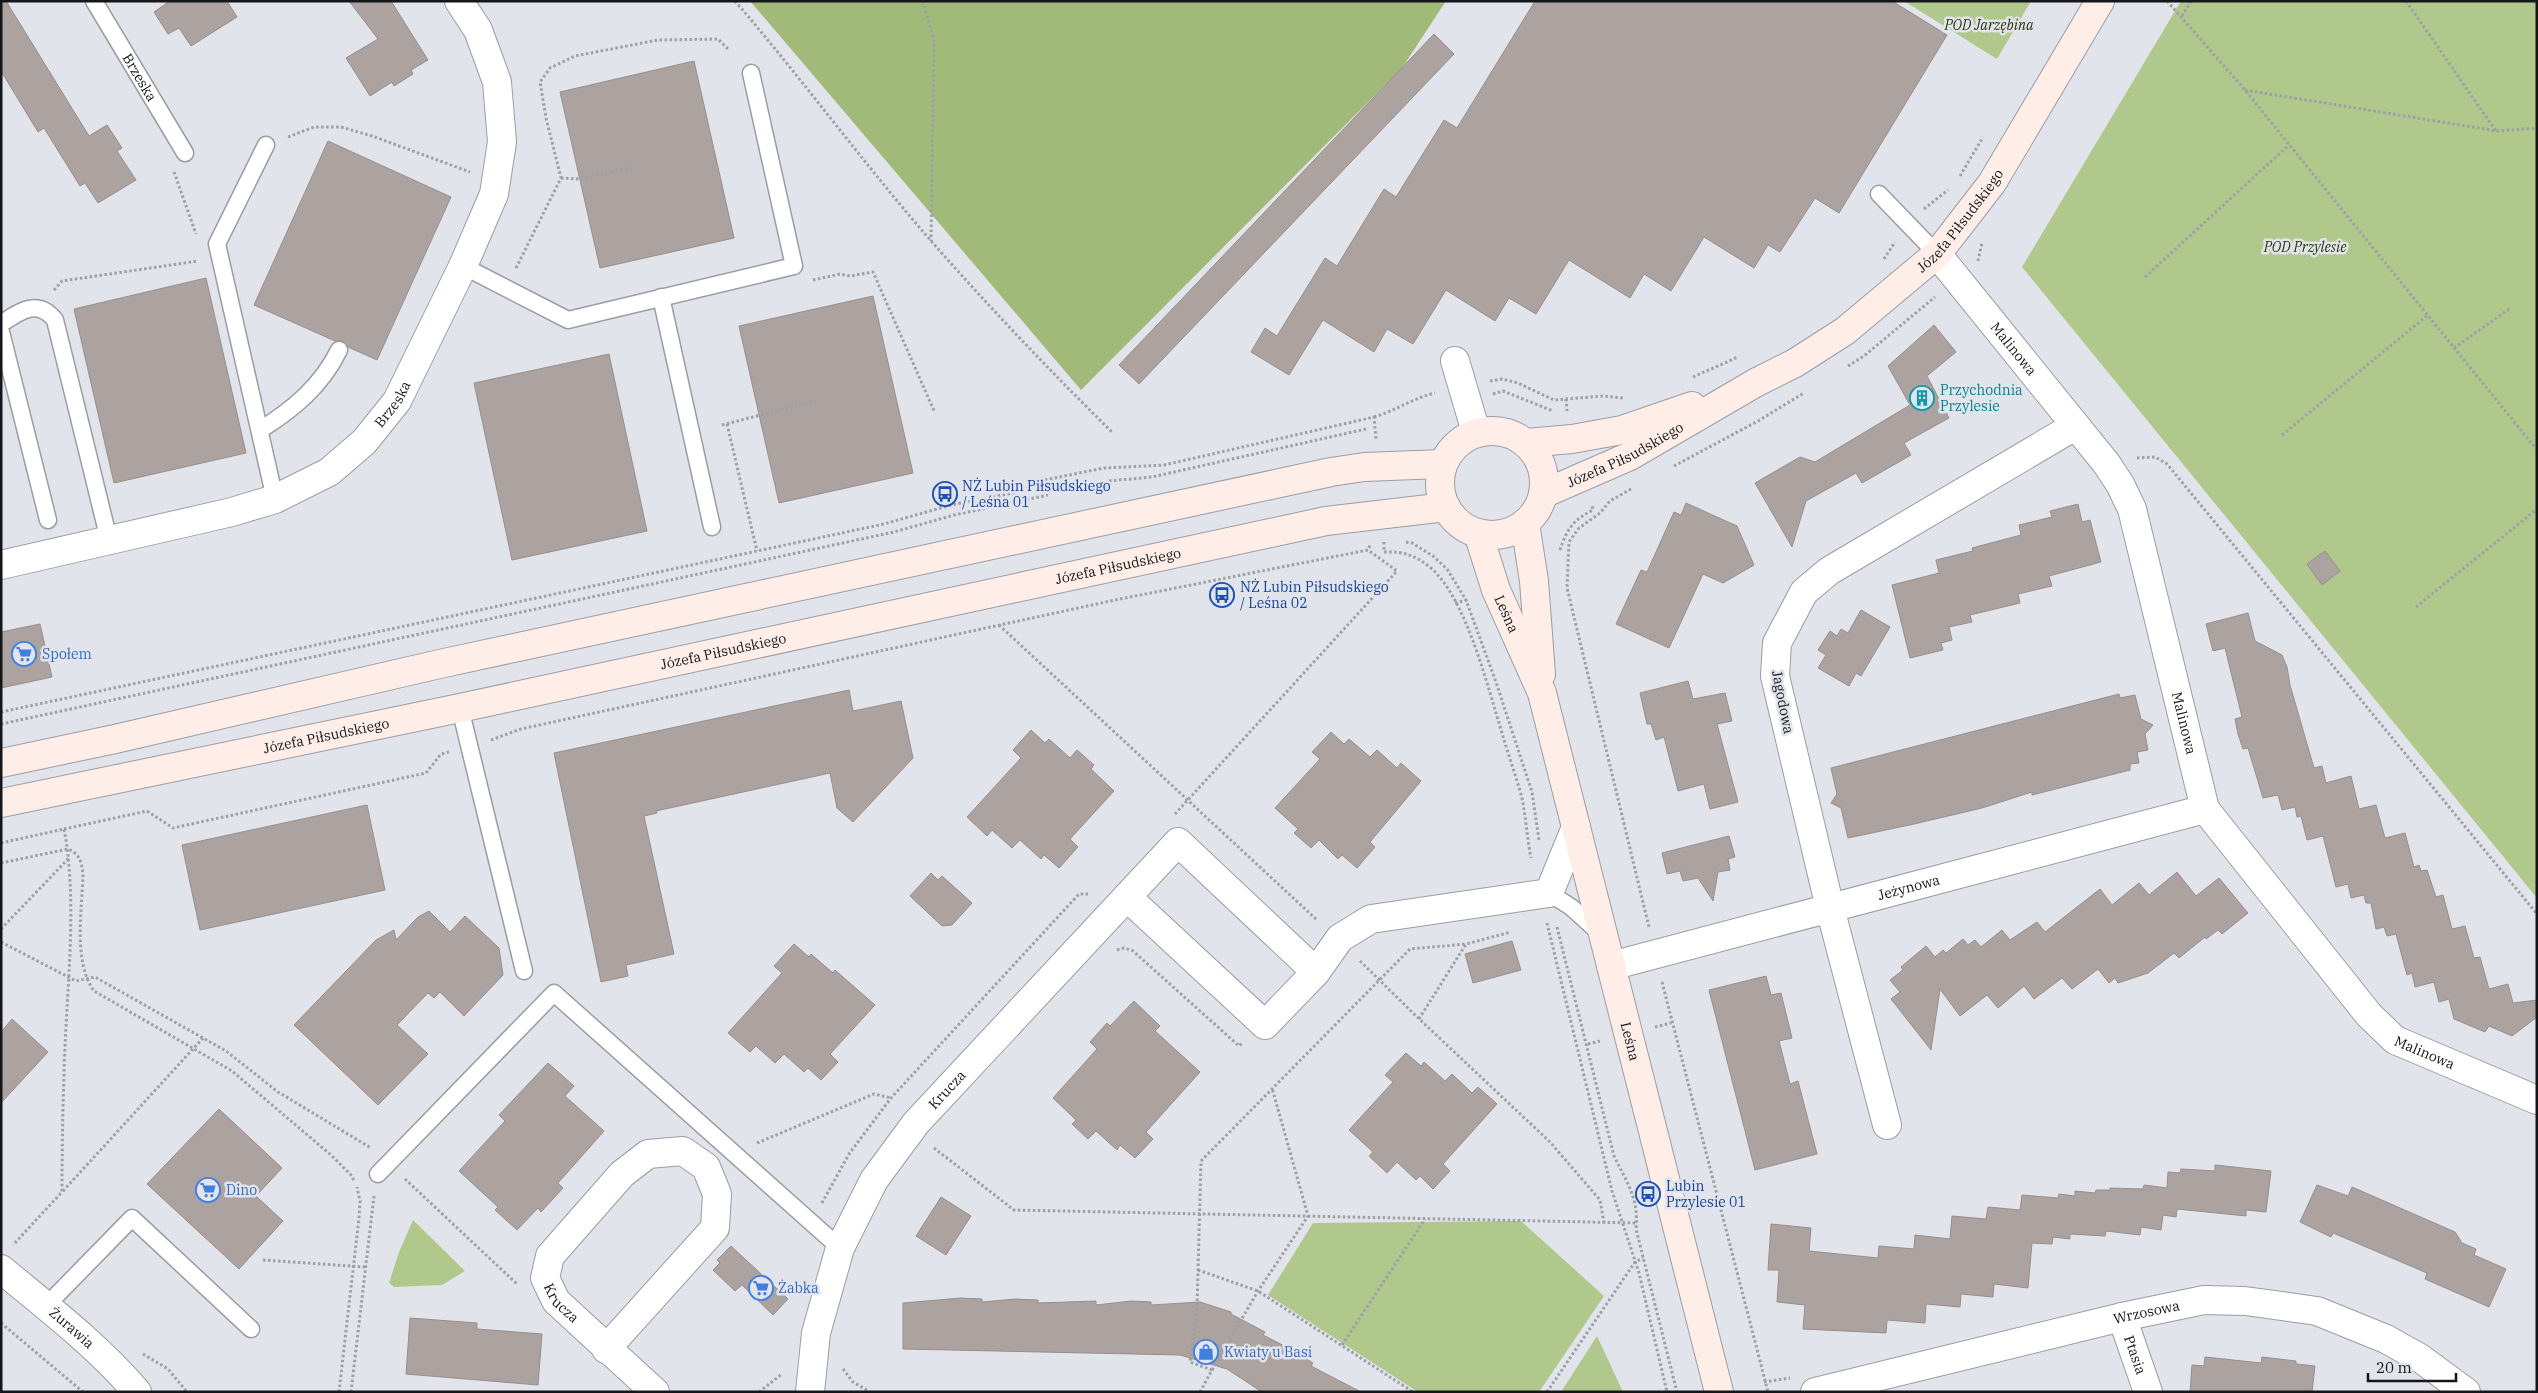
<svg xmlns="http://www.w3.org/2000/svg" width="2538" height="1393" font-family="'IBM Plex Serif',serif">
  <rect width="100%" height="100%" fill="#e2e4ec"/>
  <!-- green -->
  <g fill="#b0c88c">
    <path d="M1904,1H2031L1997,59Z"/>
    <path d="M2181,1H2537V898L2022,267Z"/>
    <path d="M413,1220L465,1271L442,1285L394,1287L389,1283L399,1252Z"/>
    <path d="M1521,1221L1604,1296L1539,1392H1418L1268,1295L1313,1223Z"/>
    <path d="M1597,1336L1623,1392H1561Z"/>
  </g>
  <!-- forest -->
  <path fill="#a1ba79" d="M750,1H1446L1402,68L1081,390Z"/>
  <!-- building -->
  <g fill="#aca3a1" stroke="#978e8b">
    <path d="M1,1H6L89,136L107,125L122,148L117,151L136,180L98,203L85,183L80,186L44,128L38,132L1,71Z"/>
    <path d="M170,1H227L237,17L191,46L179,28L168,34L154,12Z"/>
    <path d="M349,1H391L428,60L411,70L413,74L394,86L392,82L370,96L346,58L378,39Z"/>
    <path d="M1535,1H1892L1947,35L1839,213L1815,198L1780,252L1768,245L1754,268L1704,237L1671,291L1644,274L1630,298L1569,260L1536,314L1509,298L1495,321L1446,290L1413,344L1387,329L1374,352L1323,320L1289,375L1251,352L1265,328L1277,336L1325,258L1337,266L1384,189L1396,197L1444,120L1457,128Z"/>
    <path d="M1434,34L1454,54L1139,384L1119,365Z"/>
    <path d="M694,61L734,238L600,268L560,92Z"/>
    <path d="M328,141L451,197L377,360L348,347L343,341H335L254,305Z"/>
    <path d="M206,278L246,453L114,483L74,309Z"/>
    <path d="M873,296L913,473L779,503L739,326Z"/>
    <path d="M1934,325L1956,352L1927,376L1949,418L1904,443L1911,455L1862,483L1856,473L1806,501L1792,547L1755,483L1800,457L1815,462L1910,405L1888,366Z"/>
    <path d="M609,354L647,531L512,560L474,383Z"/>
    <path d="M1686,503L1737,526L1754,565L1723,583L1703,574L1669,648L1616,624L1641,570L1647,572L1674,512L1681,515Z"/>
    <path d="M2078,504L2082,522L2090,520L2101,562L2049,576L2052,586L2018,594L2020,603L1970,615L1972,622L1949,627L1952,640L1941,643L1943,650L1910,658L1892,585L1939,573L1936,560L1973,551L1972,548L2021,535L2019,525L2052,517L2050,511Z"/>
    <path d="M2325,551L2340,571L2322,585L2307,564Z"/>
    <path d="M1861,610L1890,627L1861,676L1856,673L1849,686L1818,668L1826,655L1818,650L1830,631L1837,636L1841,629L1848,633Z"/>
    <path d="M2248,613L2255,641L2282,655L2287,667L2290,685L2314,768L2322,766L2326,783L2351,776L2359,809L2376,805L2385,838L2405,833L2414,867L2419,865L2421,871L2427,870L2436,897L2443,895L2452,929L2465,926L2474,958L2480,957L2489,989L2508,984L2513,1003L2537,1000V1017L2512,1036L2489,1026L2485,1032L2454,1019L2449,999L2439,1002L2434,982L2415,987L2412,973L2407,975L2396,934L2387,936L2384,927L2376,929L2371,903H2366L2364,895L2351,898L2348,884L2336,887L2323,836L2307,840L2301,816L2297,817L2295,807L2282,810L2278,795L2263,798L2248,748L2243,749L2238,734L2235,719L2242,717L2225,648L2213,651L2206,624Z"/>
    <path d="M40,624L52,677L1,688V632Z"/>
    <path d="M1688,681L1693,699L1725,693L1732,721L1717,724L1738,802L1710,809L1704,784L1678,791L1664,737L1656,740L1651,724H1647L1640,693Z"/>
    <path d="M849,690L853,711L901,701L913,758L853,822L837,808L830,773L656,811L657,813L644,816L674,954L626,965L628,976L601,982L554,753Z"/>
    <path d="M2119,694L2120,698L2135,695L2141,719L2153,725L2145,734L2148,750L2137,752L2139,763L2130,764V770L2032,795V792L1982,808L1914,824L1848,838L1841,808L1831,803L1837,794L1831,768Z"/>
    <path d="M1031,730L1045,743L1049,739L1070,758L1077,750L1094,765L1091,769L1114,791L1070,839L1078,847L1059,868L1044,855L1041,859L1020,840L1012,848L992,830L987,836L967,817L1021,758L1013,750Z"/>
    <path d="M1331,732L1344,744L1349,739L1370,757L1377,750L1397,768L1401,763L1421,781L1370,842L1375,847L1357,868L1342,855L1338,859L1319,840L1311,848L1294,833L1298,829L1275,808L1320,759L1312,752Z"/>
    <path d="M367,805L385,890L200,930L182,845Z"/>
    <path d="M1729,836L1735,857L1728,859L1730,870L1718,872L1713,901L1698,878L1683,881L1680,871L1667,874L1662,853Z"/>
    <path d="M2177,872L2196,896L2219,878L2248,913L2222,934L2218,930L2206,939L2205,937L2179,958L2174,953L2148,973L2118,983L2115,978L2109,983L2098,969L2072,989L2062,978L2034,999L2024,986L1998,1008L1987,995L1960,1016L1940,989L1931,1050L1891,999L1900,992L1890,980L1903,970L1901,967L1926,946L1935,957L1943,950L1946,953L1963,939L1968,945L1975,940L1981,947L2002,930L2010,940L2037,922L2045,932L2100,889L2112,905L2139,883L2149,895Z"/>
    <path d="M931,873L938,880L942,876L972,903L952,925L942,926L910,896Z"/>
    <path d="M429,911L450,932L465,916L499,948L503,975L464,1016L440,992L434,998L428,993L397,1025L428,1054L378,1105L294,1025L376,940L394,930L396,940L418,917Z"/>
    <path d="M1512,941L1521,970L1473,983L1465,954Z"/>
    <path d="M794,944L809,957L811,954L833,973L835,970L875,1005L830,1054L838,1062L821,1080L808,1068L804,1072L784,1054L775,1063L756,1046L750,1052L728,1033L782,973L774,966Z"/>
    <path d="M1766,976L1771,995L1781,993L1792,1038L1779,1041L1790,1084L1798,1081L1817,1154L1755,1170L1709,990Z"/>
    <path d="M1134,1001L1160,1026L1155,1031L1200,1072L1146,1132L1153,1139L1135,1158L1120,1145L1117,1150L1096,1131L1088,1139L1072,1124L1076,1120L1053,1098L1097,1049L1090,1042L1107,1023L1110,1026Z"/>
    <path d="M12,1019L48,1052L1,1103V1032Z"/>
    <path d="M1406,1053L1421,1066L1424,1062L1445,1081L1452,1074L1472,1093L1478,1087L1497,1104L1443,1164L1450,1171L1433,1189L1420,1176L1416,1180L1397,1162L1387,1173L1369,1156L1373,1152L1349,1130L1393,1082L1385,1075Z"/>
    <path d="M548,1063L574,1086L565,1096L604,1131L558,1183L563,1188L541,1212L538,1208L517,1230L495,1210L498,1207L459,1171L505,1121L499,1115Z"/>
    <path d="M219,1109L282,1168L256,1196L283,1221L239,1269L147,1184Z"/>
    <path d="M2215,1165L2271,1171L2266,1212L2246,1210V1216L2177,1209L2176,1217L2163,1215L2161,1230L2141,1227L2140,1235L2106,1231L2105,1236L2070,1234V1239L2053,1237L2052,1244L2032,1243L2028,1288L1994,1284L1993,1297L1961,1294L1960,1307L1926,1304L1925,1323L1887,1320L1886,1333L1803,1329L1805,1305L1777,1302L1779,1270H1768L1771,1224L1811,1228L1809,1251L1878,1258L1879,1246L1914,1249L1915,1235L1950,1239L1952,1216L1986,1219L1988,1207L2020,1210L2022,1195L2058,1198L2059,1194L2075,1196V1191L2095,1193L2096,1190H2110V1188L2143,1189L2144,1185L2167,1188L2168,1172L2180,1173L2181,1169L2215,1171Z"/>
    <path d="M2317,1185L2348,1196L2352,1187L2455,1232L2462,1243L2476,1249L2474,1255L2506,1269L2489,1307L2425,1279L2427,1273L2345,1238L2333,1233L2331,1237L2300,1222Z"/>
    <path d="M941,1197L971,1216L946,1255L916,1236Z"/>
    <path d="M731,1246L788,1299L773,1315L742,1285L735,1291L713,1270L720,1263L717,1260Z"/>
    <path d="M961,1298L982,1299V1302L1015,1299L1038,1300V1303L1096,1301V1305L1131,1301L1151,1302V1305L1200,1302L1231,1312V1314L1265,1332L1263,1335L1296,1352L1313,1363L1311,1366L1361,1392H1262L1227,1369L1180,1355L903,1349V1303Z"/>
    <path d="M410,1318L477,1323V1329L542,1334L538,1385L406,1374Z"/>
    <path d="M2205,1357L2261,1363L2262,1357L2296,1361V1364L2315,1366L2312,1392H2190L2192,1365L2204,1366Z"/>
  </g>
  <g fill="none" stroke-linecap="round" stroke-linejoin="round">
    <defs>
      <g id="lane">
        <path id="s1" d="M94,1L185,153"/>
        <path d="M266,145L217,244L275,499"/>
        <path d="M1879,194L1937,254"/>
        <path d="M463,266L568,320L794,266L751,73"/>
        <path d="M661,297L712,527"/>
        <path d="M1,324C20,311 38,298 55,320L109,540"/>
        <path d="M1,332L48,520"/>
        <path d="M260,430C294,409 322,385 339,350"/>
        <path d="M460,708L524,971"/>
        <path d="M1549,893L1571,907L1602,935"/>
        <path d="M378,1174L554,993L840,1248"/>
        <path d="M46,1306L132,1218L251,1329"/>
      </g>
      <g id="street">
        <path id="s2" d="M1937,254L2106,463L2120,484L2132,509L2205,809L2369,1015L2395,1040L2537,1100"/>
        <path d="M1455,361L1476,432"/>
        <path id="s3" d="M1,565L232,512L275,499L329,472L364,442L397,401L463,266L494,194L502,142L497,82L478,30L459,1"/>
        <path id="s4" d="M1611,966L2205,809"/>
        <path d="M1316,972L1340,938L1371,919L1549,893L1576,827"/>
        <path d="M1887,1125L1830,908L1775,676L1777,643L1804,592L1829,571L2075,426"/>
        <path id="s5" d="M1,1269C48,1308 98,1346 137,1392"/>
        <path id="s6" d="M2122,1317L2148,1392"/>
        <path id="s7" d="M606,1349L715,1228L717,1194L706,1167L683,1151L648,1154L622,1174L550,1256L545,1278L556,1301L655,1392"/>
        <path id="s8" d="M810,1392L816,1333L840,1248L874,1180L916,1123L1178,842L1316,972L1265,1025L1127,897"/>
        <path id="s9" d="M1815,1392L2122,1317L2204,1300L2245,1301L2317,1311L2386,1339L2420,1358L2466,1392"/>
      </g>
      <g id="secondary">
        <circle cx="1492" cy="483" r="52"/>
        <path d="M1526,443L1572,439L1622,430L1692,406"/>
        <path id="s10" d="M1543,494L1630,456L1757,382L1795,363L1845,331L1937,254L1992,183L2100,1"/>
        <path d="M1525,523L1534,581L1541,674"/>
        <path id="s11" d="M1478,533L1496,590L1542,693L1719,1392"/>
        <path d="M1,763L115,739L444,663L1331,472L1364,467L1442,464"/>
        <path id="s12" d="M1,803L460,708L1326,521L1446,507"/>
      </g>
    </defs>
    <!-- lane casing -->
    <use href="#lane" stroke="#9b9ca4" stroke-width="19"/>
    <!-- street casing -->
    <use href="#street" stroke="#9b9ca4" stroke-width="30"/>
    <!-- secondary casing -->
    <use href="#secondary" stroke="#9b9ca4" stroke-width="30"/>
    <!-- path -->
    <g stroke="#9d9fa5" stroke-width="3" stroke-dasharray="2.5 2.5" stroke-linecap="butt">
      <path d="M735,1C803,80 864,164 932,242C990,308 1050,371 1112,432"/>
      <path d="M923,1L934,41L931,241"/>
      <path d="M2167,1L2245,90L2537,450"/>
      <path d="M2406,1L2496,131"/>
      <path d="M2182,16L2191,1"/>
      <path d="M2245,90L2497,131L2537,128"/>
      <path d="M288,137L314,127H341L372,136L470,172"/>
      <path d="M174,172L196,234"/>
      <path d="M1960,176L1983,137"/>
      <path d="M561,178L576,179L633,168"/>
      <path d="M1924,209L1948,190"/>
      <path d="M1884,259L1895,242"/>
      <path d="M1978,261L1982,243"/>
      <path d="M516,268L561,178L546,118L540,82L550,68L575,56L658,40L718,39L729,50"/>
      <path d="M2145,277L2289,145"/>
      <path d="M813,280L840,274L850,276L873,272L935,413"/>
      <path d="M54,290L62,281L198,261"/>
      <path d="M2454,348L2509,309"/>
      <path d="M1848,366L1864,356L1935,297"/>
      <path d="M1693,377L1738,357"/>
      <path d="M1490,381L1502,379L1518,383L1554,400L1603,396L1624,398"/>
      <path d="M1493,394L1503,391L1553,411"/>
      <path d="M1566,399L1567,411"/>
      <path d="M1374,417C1395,411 1413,398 1435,393"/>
      <path d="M727,424L757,551"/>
      <path d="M722,425L818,400"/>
      <path d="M2282,435L2428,315"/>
      <path d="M2137,458L2155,457L2167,464L2537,914"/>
      <path d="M1674,466L1758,421L1804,393"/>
      <path d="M1109,481L1152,477L1366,429"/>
      <path d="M1631,489L1610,501L1600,513L1579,528L1569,542L1567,588L1649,927"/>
      <path d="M1384,542V552C1404,551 1417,556 1432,569C1467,601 1488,688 1502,733C1508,754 1516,776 1522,798C1526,818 1527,838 1531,858"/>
      <path d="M1406,542L1412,543L1433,556L1447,569L1466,600L1496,682L1532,792L1539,840"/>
      <path d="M1560,550C1567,529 1573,520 1593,510L1592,504"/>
      <path d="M1455,603L1467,600"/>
      <path d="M2416,607L2537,509"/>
      <path d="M999,625L1317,920"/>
      <path d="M1,712L884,524L951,505L1013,493L1045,480L1104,468L1164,465L1374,417L1376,439"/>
      <path d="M1,724L894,532L954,515L1048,495"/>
      <path d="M491,740L521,729L1115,600L1368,550L1370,545"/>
      <path d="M1175,814L1397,571L1368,550"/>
      <path d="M64,829L147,811L173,828L426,773L441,754L449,752"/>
      <path d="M1,843L64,829C77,897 68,977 65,1046C63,1095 62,1143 62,1192L13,1245"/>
      <path d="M1,863L68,849C80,854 82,863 83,875C82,910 73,962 94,991L232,1071L331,1155L352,1176L354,1181"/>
      <path d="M1547,923L1612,1191L1639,1273L1667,1392"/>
      <path d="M1557,927L1614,1156C1627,1183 1639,1198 1636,1229L1677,1392"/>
      <path d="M1,929L69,858"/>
      <path d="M1,942L76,981L95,977L226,1051L278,1092L371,1148"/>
      <path d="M1117,950L1124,948L1133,951L1239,1046L1242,1043"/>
      <path d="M1360,961L1415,1015L1550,1142L1600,1200L1604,1223"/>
      <path d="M1662,982L1768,1392"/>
      <path d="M1419,1019L1466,944L1511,932"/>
      <path d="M1655,1027L1671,1023"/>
      <path d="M1588,1044L1600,1041"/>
      <path d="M757,1143L874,1094L891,1098"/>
      <path d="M934,1148L1014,1210L1637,1223"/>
      <path d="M405,1179L517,1284"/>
      <path d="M63,1191L203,1038"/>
      <path d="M822,1203L849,1154L891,1098L1079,894H1090"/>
      <path d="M263,1260L365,1267"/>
      <path d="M1198,1270L1258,1291L1413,1392"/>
      <path d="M1,1323L83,1392"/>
      <path d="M1342,1345L1425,1219"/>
      <path d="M143,1354L168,1369L187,1392"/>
      <path d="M843,1369L853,1382L870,1392"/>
      <path d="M1212,1370L1258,1291L1308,1216L1272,1088"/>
      <path d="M1764,1382L1790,1378"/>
      <path d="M339,1392L359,1218L360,1201L357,1187"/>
      <path d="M351,1392L374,1196"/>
      <path d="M759,1392L782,1374"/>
      <path d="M1200,1392L1212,1370L1190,1362L1197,1309L1201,1161L1410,949L1466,944"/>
      <path d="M1547,1392L1635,1262L1643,1258"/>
    </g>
    <!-- lane -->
    <use href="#lane" stroke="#fff" stroke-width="16"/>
    <!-- street -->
    <use href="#street" stroke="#fff" stroke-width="28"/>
    <!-- secondary -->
    <use href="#secondary" stroke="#feeee7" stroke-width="28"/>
  </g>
  <!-- icons -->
  <defs>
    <symbol id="building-ring" viewBox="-11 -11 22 22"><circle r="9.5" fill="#e2e4ec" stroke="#0f9aa8" stroke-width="1.5"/><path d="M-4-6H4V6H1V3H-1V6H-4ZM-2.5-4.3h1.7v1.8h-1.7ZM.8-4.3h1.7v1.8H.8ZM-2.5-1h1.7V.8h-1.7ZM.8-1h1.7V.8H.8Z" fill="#0f9aa8"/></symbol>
    <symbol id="bus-ring" viewBox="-11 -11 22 22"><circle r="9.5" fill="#e2e4ec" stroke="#1a4fb4" stroke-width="1.5"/><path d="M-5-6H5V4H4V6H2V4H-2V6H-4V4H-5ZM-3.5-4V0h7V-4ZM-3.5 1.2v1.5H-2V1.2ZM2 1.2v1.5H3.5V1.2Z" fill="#1a4fb4"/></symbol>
    <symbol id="supermarket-ring" viewBox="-11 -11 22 22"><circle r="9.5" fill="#e2e4ec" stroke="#3f7fe0" stroke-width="1.5"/><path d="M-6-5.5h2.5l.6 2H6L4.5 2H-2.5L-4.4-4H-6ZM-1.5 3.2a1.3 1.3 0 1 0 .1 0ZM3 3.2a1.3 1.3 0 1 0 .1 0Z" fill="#3f7fe0"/></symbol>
    <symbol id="shop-ring" viewBox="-11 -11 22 22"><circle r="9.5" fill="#e2e4ec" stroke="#3f7fe0" stroke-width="1.5"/><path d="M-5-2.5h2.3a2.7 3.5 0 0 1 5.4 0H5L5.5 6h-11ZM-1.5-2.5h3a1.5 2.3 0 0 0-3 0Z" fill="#3f7fe0"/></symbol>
  </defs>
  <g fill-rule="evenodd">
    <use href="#building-ring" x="1908" y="384" width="28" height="28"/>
    <use href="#bus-ring" x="931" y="480" width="28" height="28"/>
    <use href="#bus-ring" x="1208" y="581" width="28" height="28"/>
    <use href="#supermarket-ring" x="10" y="640" width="28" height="28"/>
    <use href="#supermarket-ring" x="194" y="1176" width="28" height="28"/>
    <use href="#bus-ring" x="1634" y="1180" width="28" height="28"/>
    <use href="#supermarket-ring" x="747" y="1274" width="28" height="28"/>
    <use href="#shop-ring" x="1192" y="1338" width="28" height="28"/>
  </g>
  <g text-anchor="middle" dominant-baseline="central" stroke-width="5" stroke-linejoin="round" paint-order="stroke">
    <!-- park labels -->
    <g font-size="14" font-style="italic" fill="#283706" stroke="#e2e4ec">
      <text x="1989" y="25">POD Jarzębina</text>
      <text x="2305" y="247">POD Przylesie</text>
    </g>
    <!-- street labels -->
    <g font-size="14" fill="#151619" stroke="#e2e4ec">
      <text stroke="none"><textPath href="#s1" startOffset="89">Brzeska</textPath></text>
      <text stroke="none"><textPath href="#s10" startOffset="504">Józefa Piłsudskiego</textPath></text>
      <text stroke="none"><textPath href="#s2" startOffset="122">Malinowa</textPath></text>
      <text stroke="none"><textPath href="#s3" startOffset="436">Brzeska</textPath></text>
      <text stroke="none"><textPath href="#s10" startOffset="91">Józefa Piłsudskiego</textPath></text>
      <text stroke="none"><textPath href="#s12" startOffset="1142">Józefa Piłsudskiego</textPath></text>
      <text stroke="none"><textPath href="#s11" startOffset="86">Leśna</textPath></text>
      <text stroke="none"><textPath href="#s12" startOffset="738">Józefa Piłsudskiego</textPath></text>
      <text transform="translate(1783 702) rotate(79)">Jagodowa</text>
      <text stroke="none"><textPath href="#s2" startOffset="542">Malinowa</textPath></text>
      <text stroke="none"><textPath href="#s12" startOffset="332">Józefa Piłsudskiego</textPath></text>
      <text stroke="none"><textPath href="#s4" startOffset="308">Jeżynowa</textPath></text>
      <text stroke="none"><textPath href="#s11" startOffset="532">Leśna</textPath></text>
      <text stroke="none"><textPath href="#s2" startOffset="962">Malinowa</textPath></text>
      <text stroke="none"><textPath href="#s8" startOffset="340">Krucza</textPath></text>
      <text stroke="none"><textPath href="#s7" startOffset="484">Krucza</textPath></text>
      <text stroke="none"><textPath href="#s9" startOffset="341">Wrzosowa</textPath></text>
      <text stroke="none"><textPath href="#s5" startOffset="92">Żurawia</textPath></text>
      <text stroke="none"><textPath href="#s6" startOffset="40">Ptasia</textPath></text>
    </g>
    <!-- culture labels -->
    <g font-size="14" fill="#0d838f" stroke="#e2e4ec" text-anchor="start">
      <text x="1940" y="390">Przychodnia<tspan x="1940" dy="16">Przylesie</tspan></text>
    </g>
    <!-- transit labels -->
    <g font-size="14" fill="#164399" stroke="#e2e4ec" text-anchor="start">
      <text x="962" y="486">NŻ Lubin Piłsudskiego<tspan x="962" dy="16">/ Leśna 01</tspan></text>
      <text x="1240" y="587">NŻ Lubin Piłsudskiego<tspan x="1240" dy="16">/ Leśna 02</tspan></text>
      <text x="1666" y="1186">Lubin<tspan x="1666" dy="16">Przylesie 01</tspan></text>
    </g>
    <!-- shop labels -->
    <g font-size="14" fill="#366cbe" stroke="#e2e4ec" text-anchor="start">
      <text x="42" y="654">Społem</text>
      <text x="226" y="1190">Dino</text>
      <text x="778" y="1288">Żabka</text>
      <text x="1224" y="1352">Kwiaty u Basi</text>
    </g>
  </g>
  <!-- border -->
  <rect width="2538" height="1393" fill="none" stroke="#151619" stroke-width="5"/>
  <!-- scale -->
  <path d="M2368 1373v8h88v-8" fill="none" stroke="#151619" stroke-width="2.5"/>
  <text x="2376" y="1373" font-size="15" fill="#151619" stroke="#e2e4ec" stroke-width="4" paint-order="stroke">20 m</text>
</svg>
